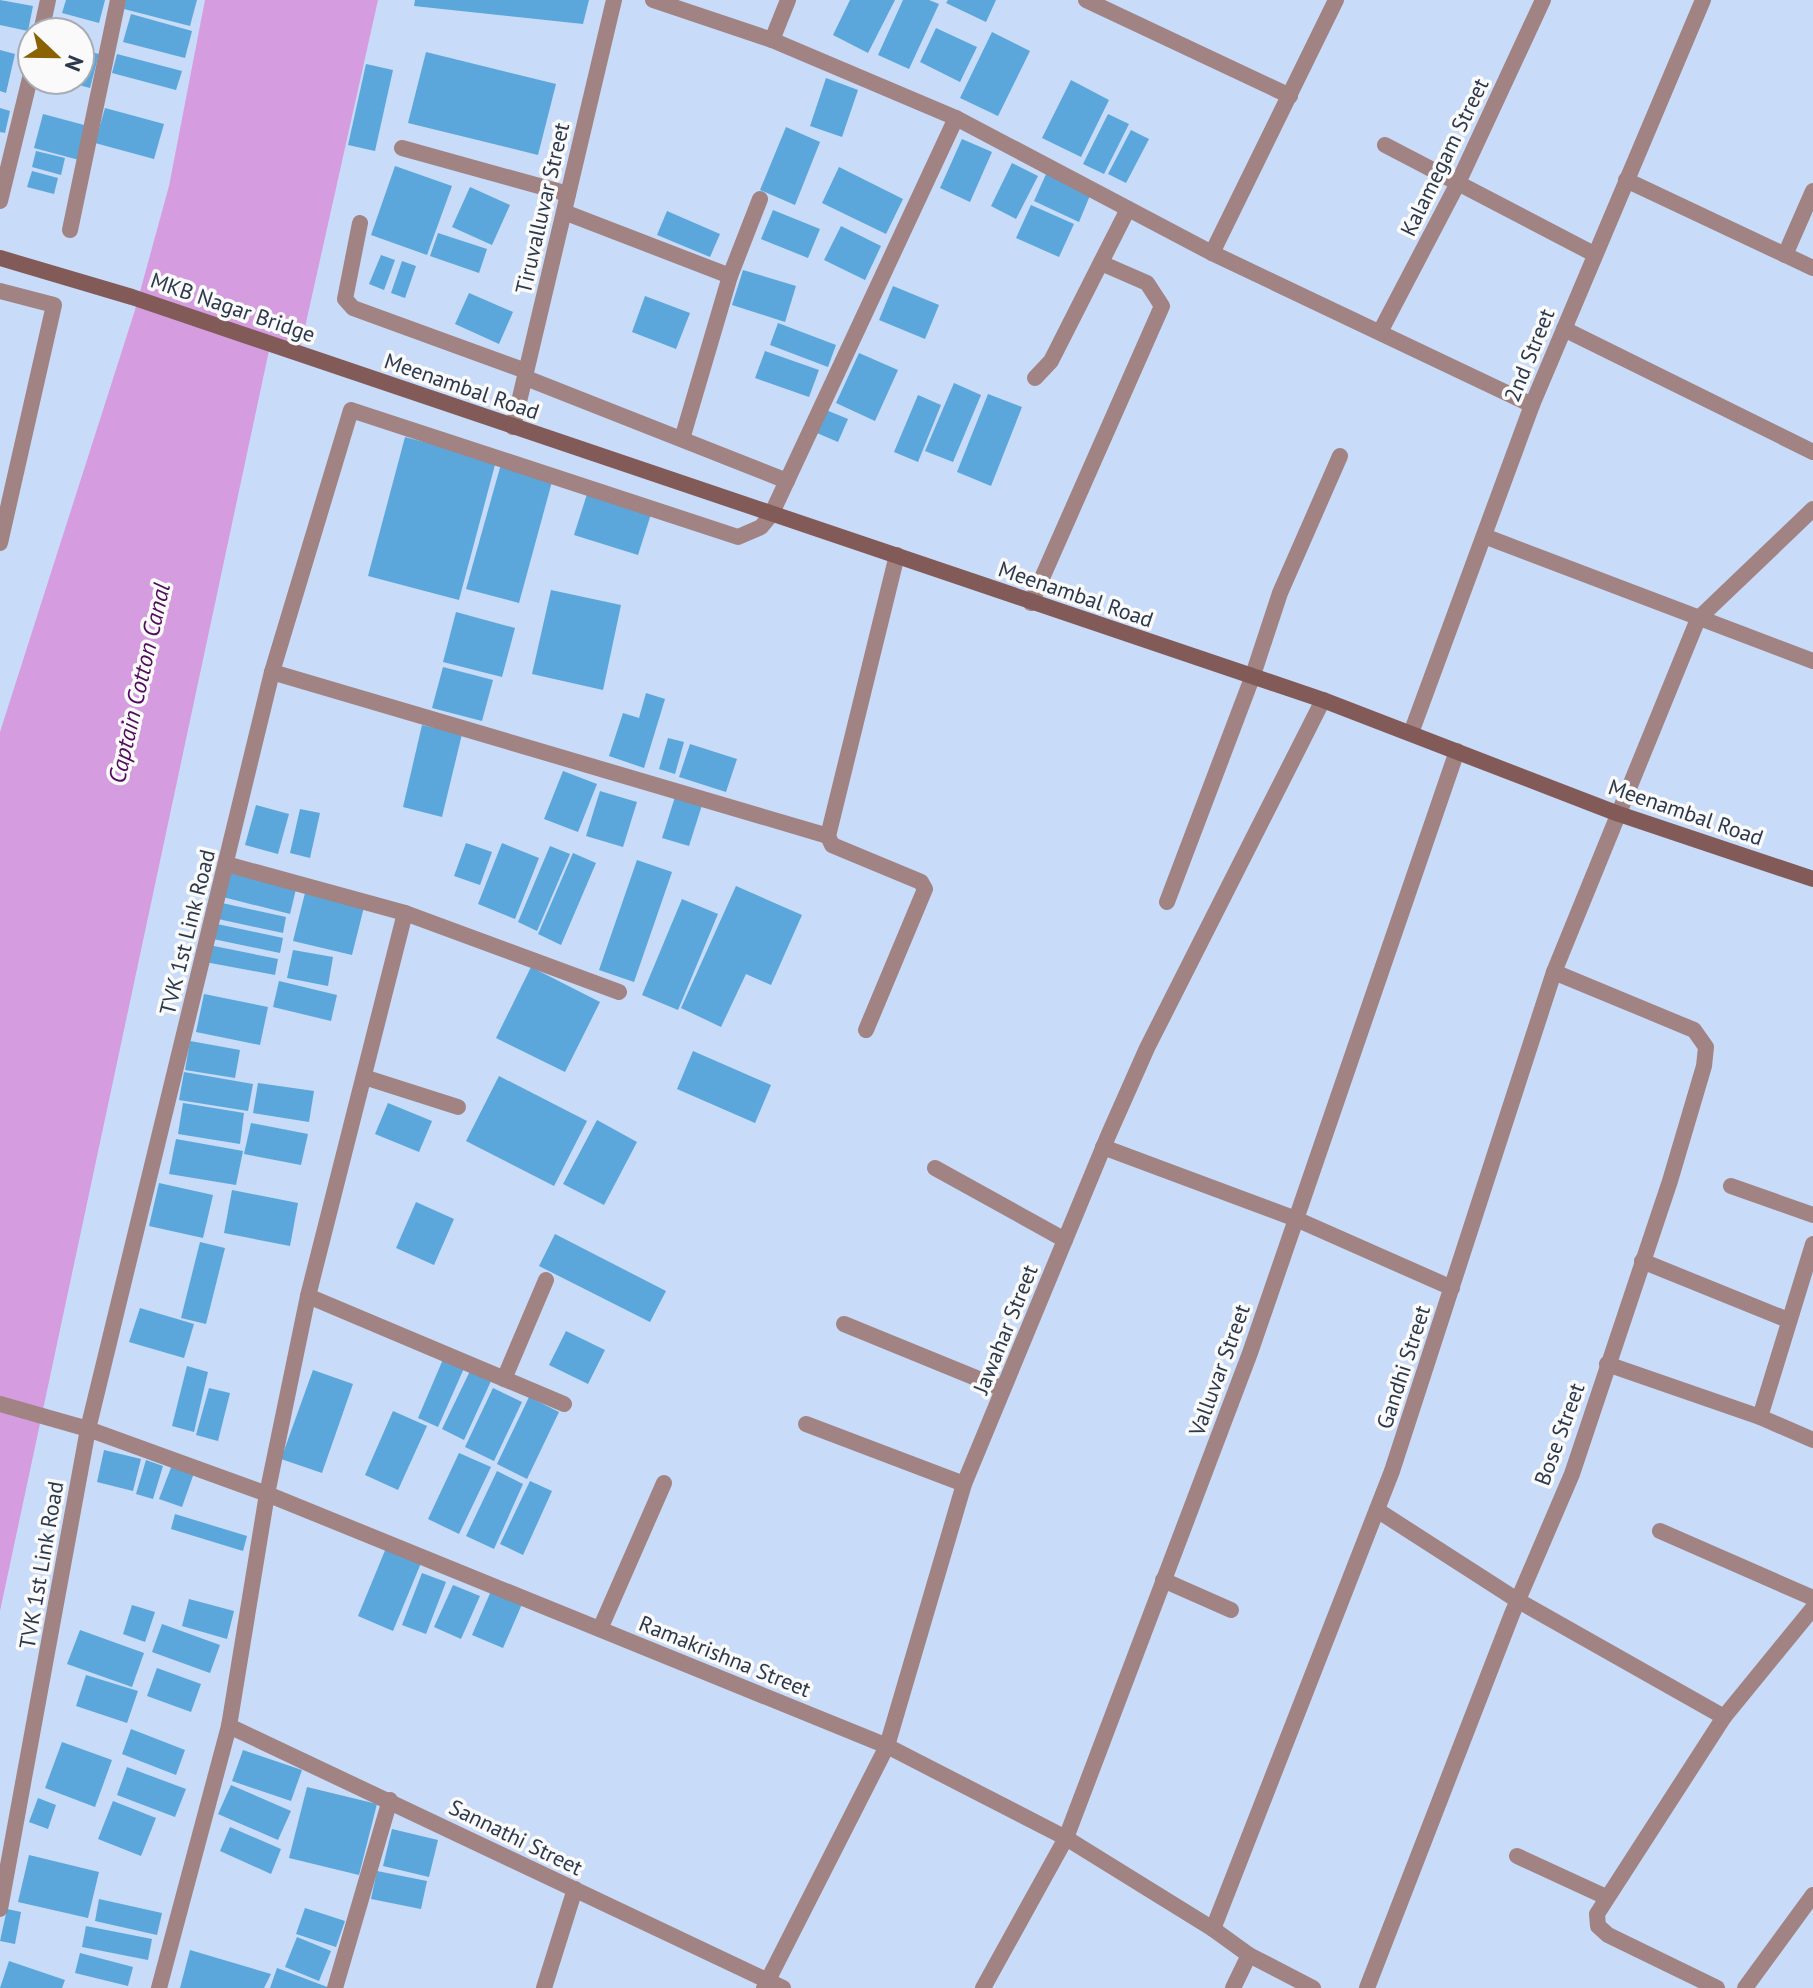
<svg xmlns="http://www.w3.org/2000/svg" width="1813" height="1988" font-family="'PT Sans',sans-serif">
  <rect width="100%" height="100%" fill="#c8dbf9"/>
  <!-- water -->
  <path fill="#d59ddf" d="M205,0H378L301,345L271,341L0,1611V732L135,310L169,186Z"/>
  <!-- building -->
  <g fill="#5ba7dc">
    <path d="M0,0L33,6L28,31L0,25Z"/>
    <path d="M66,0H105L99,23L62,13Z"/>
    <path d="M126,0H197L190,26L124,9Z"/>
    <path d="M415,0H589L583,24L414,6Z"/>
    <path d="M850,0H895L868,53L833,35Z"/>
    <path d="M903,0H929L939,4L909,69L878,55Z"/>
    <path d="M948,0H996L986,22L946,3Z"/>
    <path d="M131,14L192,31L185,58L123,42Z"/>
    <path d="M936,28L977,47L960,82L920,62Z"/>
    <path d="M992,32L1030,51L998,116L960,98Z"/>
    <path d="M80,49L99,54L90,88L64,81L80,80Z"/>
    <path d="M0,50L15,54L6,93L0,91Z"/>
    <path d="M426,52L556,84L538,155L408,123Z"/>
    <path d="M117,54L182,71L176,90L112,73Z"/>
    <path d="M366,64L393,70L375,151L348,145Z"/>
    <path d="M826,78L858,90L842,137L810,126Z"/>
    <path d="M1071,80L1109,100L1081,157L1042,138Z"/>
    <path d="M0,108L10,111L5,133L0,132Z"/>
    <path d="M105,108L164,124L154,159L95,143Z"/>
    <path d="M43,114L88,126L79,160L34,148Z"/>
    <path d="M1108,114L1129,124L1104,174L1083,164Z"/>
    <path d="M786,127L820,142L795,205L760,190Z"/>
    <path d="M1131,130L1149,139L1126,183L1108,174Z"/>
    <path d="M962,139L992,152L970,202L940,188Z"/>
    <path d="M36,151L65,158L61,175L32,167Z"/>
    <path d="M1012,163L1038,176L1016,219L991,206Z"/>
    <path d="M395,166L452,186L427,255L371,235Z"/>
    <path d="M839,167L903,199L886,234L822,203Z"/>
    <path d="M32,171L58,178L54,194L27,187Z"/>
    <path d="M1047,172L1091,193L1079,222L1034,201Z"/>
    <path d="M470,187L510,205L492,245L452,227Z"/>
    <path d="M1031,205L1074,224L1059,257L1016,238Z"/>
    <path d="M773,210L820,229L808,258L761,239Z"/>
    <path d="M667,211L720,234L710,257L657,235Z"/>
    <path d="M841,226L881,246L865,280L824,260Z"/>
    <path d="M438,233L487,249L479,273L430,256Z"/>
    <path d="M381,255L395,260L384,290L369,284Z"/>
    <path d="M402,261L416,266L405,298L391,293Z"/>
    <path d="M743,270L796,286L785,322L732,305Z"/>
    <path d="M893,286L939,305L925,339L879,320Z"/>
    <path d="M469,293L513,312L499,344L455,324Z"/>
    <path d="M645,296L690,313L676,349L632,332Z"/>
    <path d="M778,323L836,345L828,367L770,345Z"/>
    <path d="M765,351L819,370L809,397L755,378Z"/>
    <path d="M859,353L898,370L875,421L836,403Z"/>
    <path d="M954,383L981,395L953,462L925,451Z"/>
    <path d="M988,394L1022,407L991,486L957,472Z"/>
    <path d="M918,395L941,405L918,462L894,452Z"/>
    <path d="M826,410L848,419L838,442L817,433Z"/>
    <path d="M405,437L496,461L459,600L368,576Z"/>
    <path d="M501,464L553,478L519,603L466,589Z"/>
    <path d="M588,491L652,511L638,555L574,535Z"/>
    <path d="M551,590L621,605L603,690L532,674Z"/>
    <path d="M456,612L515,628L502,677L443,662Z"/>
    <path d="M443,667L493,680L482,721L432,708Z"/>
    <path d="M646,693L665,699L644,768L609,756L623,713L639,718Z"/>
    <path d="M422,725L462,734L442,817L403,807Z"/>
    <path d="M668,738L684,742L675,774L659,769Z"/>
    <path d="M690,744L737,759L726,792L679,777Z"/>
    <path d="M563,771L597,784L578,832L544,819Z"/>
    <path d="M600,791L637,802L623,847L586,836Z"/>
    <path d="M675,797L702,805L689,846L662,838Z"/>
    <path d="M256,805L289,814L278,854L245,845Z"/>
    <path d="M300,809L320,813L310,858L290,853Z"/>
    <path d="M466,843L492,852L480,885L454,876Z"/>
    <path d="M502,843L539,858L515,919L478,904Z"/>
    <path d="M550,846L570,854L537,931L518,922Z"/>
    <path d="M573,853L596,863L561,945L538,934Z"/>
    <path d="M637,860L672,872L634,982L599,970Z"/>
    <path d="M225,872L296,889L290,914L219,896Z"/>
    <path d="M736,886L802,915L771,985L746,974L721,1027L681,1008Z"/>
    <path d="M305,893L364,907L352,955L293,941Z"/>
    <path d="M682,899L718,914L678,1010L642,995Z"/>
    <path d="M222,903L286,917L283,933L218,919Z"/>
    <path d="M217,924L283,938L280,953L213,939Z"/>
    <path d="M209,945L278,959L275,975L205,962Z"/>
    <path d="M293,950L333,957L328,986L287,978Z"/>
    <path d="M531,967L600,1002L565,1072L496,1038Z"/>
    <path d="M279,981L337,995L331,1021L273,1007Z"/>
    <path d="M204,994L268,1007L260,1045L196,1032Z"/>
    <path d="M190,1041L240,1050L235,1078L185,1070Z"/>
    <path d="M693,1051L771,1085L755,1123L677,1089Z"/>
    <path d="M184,1072L253,1084L248,1111L179,1100Z"/>
    <path d="M499,1076L587,1121L554,1186L466,1141Z"/>
    <path d="M258,1083L314,1091L309,1122L253,1113Z"/>
    <path d="M183,1103L244,1113L240,1144L178,1134Z"/>
    <path d="M388,1103L432,1121L419,1152L375,1134Z"/>
    <path d="M597,1120L637,1142L604,1205L563,1184Z"/>
    <path d="M251,1123L308,1134L301,1165L244,1154Z"/>
    <path d="M176,1139L243,1151L236,1185L169,1174Z"/>
    <path d="M159,1183L213,1195L203,1238L149,1226Z"/>
    <path d="M232,1190L298,1203L290,1246L224,1233Z"/>
    <path d="M416,1202L454,1219L434,1265L396,1248Z"/>
    <path d="M555,1234L666,1291L650,1322L539,1266Z"/>
    <path d="M200,1242L225,1248L206,1324L181,1318Z"/>
    <path d="M140,1308L194,1324L184,1358L129,1342Z"/>
    <path d="M566,1331L605,1350L588,1384L549,1365Z"/>
    <path d="M444,1357L465,1366L438,1427L418,1418Z"/>
    <path d="M187,1366L208,1372L194,1432L172,1426Z"/>
    <path d="M471,1369L492,1379L464,1440L442,1429Z"/>
    <path d="M313,1370L353,1384L322,1473L281,1459Z"/>
    <path d="M209,1388L230,1393L218,1441L196,1435Z"/>
    <path d="M493,1388L522,1402L494,1461L465,1447Z"/>
    <path d="M529,1397L559,1412L527,1479L497,1464Z"/>
    <path d="M393,1411L427,1426L398,1490L365,1475Z"/>
    <path d="M104,1450L141,1459L133,1491L97,1482Z"/>
    <path d="M459,1453L491,1467L459,1534L428,1519Z"/>
    <path d="M146,1460L163,1466L153,1499L136,1494Z"/>
    <path d="M172,1465L194,1473L182,1507L159,1499Z"/>
    <path d="M497,1471L523,1484L494,1549L466,1536Z"/>
    <path d="M530,1481L552,1491L523,1555L500,1544Z"/>
    <path d="M175,1514L247,1536L243,1551L171,1529Z"/>
    <path d="M386,1548L421,1563L393,1631L358,1616Z"/>
    <path d="M422,1573L446,1582L426,1634L402,1625Z"/>
    <path d="M453,1585L480,1596L461,1639L434,1627Z"/>
    <path d="M491,1591L522,1604L503,1648L472,1635Z"/>
    <path d="M189,1599L234,1611L227,1639L182,1626Z"/>
    <path d="M132,1605L155,1612L145,1642L123,1634Z"/>
    <path d="M162,1624L220,1645L210,1673L152,1652Z"/>
    <path d="M80,1630L144,1653L132,1687L67,1664Z"/>
    <path d="M157,1668L201,1684L191,1712L147,1696Z"/>
    <path d="M86,1675L138,1691L127,1723L76,1706Z"/>
    <path d="M131,1729L185,1750L176,1775L122,1754Z"/>
    <path d="M62,1742L112,1760L95,1807L45,1788Z"/>
    <path d="M243,1750L302,1770L291,1801L232,1781Z"/>
    <path d="M127,1767L186,1789L175,1817L117,1795Z"/>
    <path d="M231,1785L291,1811L278,1840L218,1814Z"/>
    <path d="M307,1787L377,1804L359,1875L289,1858Z"/>
    <path d="M38,1798L56,1805L48,1829L29,1822Z"/>
    <path d="M113,1801L156,1818L141,1856L98,1839Z"/>
    <path d="M230,1827L281,1849L271,1874L220,1851Z"/>
    <path d="M392,1829L438,1840L429,1877L383,1866Z"/>
    <path d="M29,1855L99,1872L88,1918L18,1902Z"/>
    <path d="M377,1871L427,1881L421,1909L371,1899Z"/>
    <path d="M99,1899L162,1913L157,1935L95,1921Z"/>
    <path d="M305,1908L345,1921L336,1947L296,1934Z"/>
    <path d="M7,1909L21,1912L15,1944L0,1941Z"/>
    <path d="M86,1926L152,1939L148,1960L82,1947Z"/>
    <path d="M297,1937L331,1951L319,1981L285,1967Z"/>
    <path d="M190,1950L271,1974L264,1988H180Z"/>
    <path d="M80,1953L133,1967L128,1986L75,1973Z"/>
    <path d="M9,1961L65,1980L62,1988H0Z"/>
    <path d="M277,1968L330,1988H270Z"/>
  </g>
  <g fill="none" stroke-linecap="round" stroke-linejoin="round">
    <!-- minor -->
    <g stroke="#a08382" stroke-width="16">
      <path d="M653,0L772,40L956,118L1212,253L1532,405"/>
      <path d="M1086,0L1290,96"/>
      <path d="M41,32L48,0"/>
      <path d="M772,40L788,0"/>
      <path d="M1385,145L1594,254"/>
      <path d="M402,148L568,194"/>
      <path d="M1626,180L1813,268"/>
      <path d="M0,201L32,70"/>
      <path d="M564,212L730,276"/>
      <path d="M360,223L345,299L353,308L526,371"/>
      <path d="M70,230L118,0"/>
      <path d="M1212,253L1336,0"/>
      <path d="M1785,255L1813,191"/>
      <path d="M0,291L54,305L0,543"/>
      <path d="M1564,329L1813,452"/>
      <path d="M1380,332L1458,183L1543,0"/>
      <path d="M526,378L787,481"/>
      <path d="M1035,378L1051,361L1128,209"/>
      <path d="M682,439L730,276L760,199"/>
      <path d="M1484,536L1813,661"/>
      <path d="M1031,603L1162,306L1147,283L1101,263"/>
      <path d="M272,672L828,836"/>
      <path d="M1411,733L1532,405L1703,0"/>
      <path d="M226,864L405,913L619,992"/>
      <path d="M1167,902L1252,678L1280,593L1340,456"/>
      <path d="M866,1030L925,889L921,882L832,845L828,836L897,555"/>
      <path d="M364,1077L458,1107"/>
      <path d="M1103,1147L1296,1219L1452,1288"/>
      <path d="M935,1168L1065,1240"/>
      <path d="M1731,1186L1813,1215"/>
      <path d="M1642,1261L1788,1320"/>
      <path d="M308,1296L564,1404"/>
      <path d="M844,1324L1003,1389"/>
      <path d="M1607,1364L1760,1417L1813,1440"/>
      <path d="M504,1379L546,1280"/>
      <path d="M0,1404L88,1429L267,1494L887,1746L1066,1838L1213,1929L1249,1955L1313,1988"/>
      <path d="M1760,1417L1813,1244"/>
      <path d="M806,1424L964,1484"/>
      <path d="M1377,1510L1517,1600L1724,1717"/>
      <path d="M1660,1531L1813,1598"/>
      <path d="M1163,1580L1231,1610"/>
      <path d="M600,1629L664,1483"/>
      <path d="M229,1726L783,1988"/>
      <path d="M1517,1856L1606,1897"/>
      <path d="M0,1909L88,1429L272,672L351,410L738,537L761,527L771,515L956,118"/>
      <path d="M1213,1929L1392,1471L1554,972L1698,619L1813,509"/>
      <path d="M159,1988L229,1726L267,1494L308,1296L405,913"/>
      <path d="M335,1988L390,1800"/>
      <path d="M544,1988L575,1889"/>
      <path d="M764,1988L887,1746L964,1484L1108,1136L1147,1048L1323,700"/>
      <path d="M983,1988L1066,1838L1250,1353L1457,751"/>
      <path d="M1233,1988L1249,1955"/>
      <path d="M1367,1988L1512,1614L1572,1474L1670,1181L1704,1066L1706,1047L1694,1030L1554,972"/>
      <path d="M1717,1988L1608,1935L1598,1926L1597,1914L1724,1717L1813,1608"/>
      <path d="M1745,1988L1813,1895"/>
    </g>
    <!-- tertiary -->
    <path stroke="#a08382" stroke-width="16" d="M513,427L614,0"/>
    <!-- secondary -->
    <path stroke="#825a58" stroke-width="16" d="M0,258L132,297L1323,700L1616,813L1813,879"/>
  </g>
  <g text-anchor="middle" dominant-baseline="central" stroke-width="7" stroke-linejoin="round" paint-order="stroke">
    <!-- street labels -->
    <g font-size="22" fill="#2c384c" stroke="#fafafa">
      <text transform="translate(1444 157) rotate(-64)">Kalamegam Street</text>
      <text transform="translate(542 208) rotate(-77)">Tiruvalluvar Street</text>
      <text transform="translate(233 307) rotate(19)">MKB Nagar Bridge</text>
      <text transform="translate(1529 355) rotate(-68)">2nd Street</text>
      <text transform="translate(462 386) rotate(19)">Meenambal Road</text>
      <text transform="translate(1076 594) rotate(19)">Meenambal Road</text>
      <text transform="translate(1686 812) rotate(19)">Meenambal Road</text>
      <text transform="translate(187 932) rotate(-76)">TVK 1st Link Road</text>
      <text transform="translate(1005 1329) rotate(-68)">Jawahar Street</text>
      <text transform="translate(1403 1367) rotate(-72)">Gandhi Street</text>
      <text transform="translate(1219 1370) rotate(-70)">Valluvar Street</text>
      <text transform="translate(1559 1434) rotate(-70)">Bose Street</text>
      <text transform="translate(41 1565) rotate(-80)">TVK 1st Link Road</text>
      <text transform="translate(725 1656) rotate(22)">Ramakrishna Street</text>
      <text transform="translate(516 1837) rotate(26)">Sannathi Street</text>
    </g>
    <!-- water labels -->
    <g font-size="24" font-style="italic" fill="#510c5d" stroke="#fafafa">
      <text transform="translate(139 683) rotate(-77)">Captain Cotton Canal</text>
    </g>
  </g>
  <!-- north arrow -->
  <g transform="translate(56 56) rotate(112)"><circle r="38" fill="#fafafa" stroke="#a8acb4" stroke-width="2"/>
  <path d="M0-6L14 30L0 20L-14 30Z" fill="#8a6201"/>
  <text y="-12" font-size="22" font-weight="bold" text-anchor="middle" fill="#2c384c">N</text>
  </g>
</svg>
